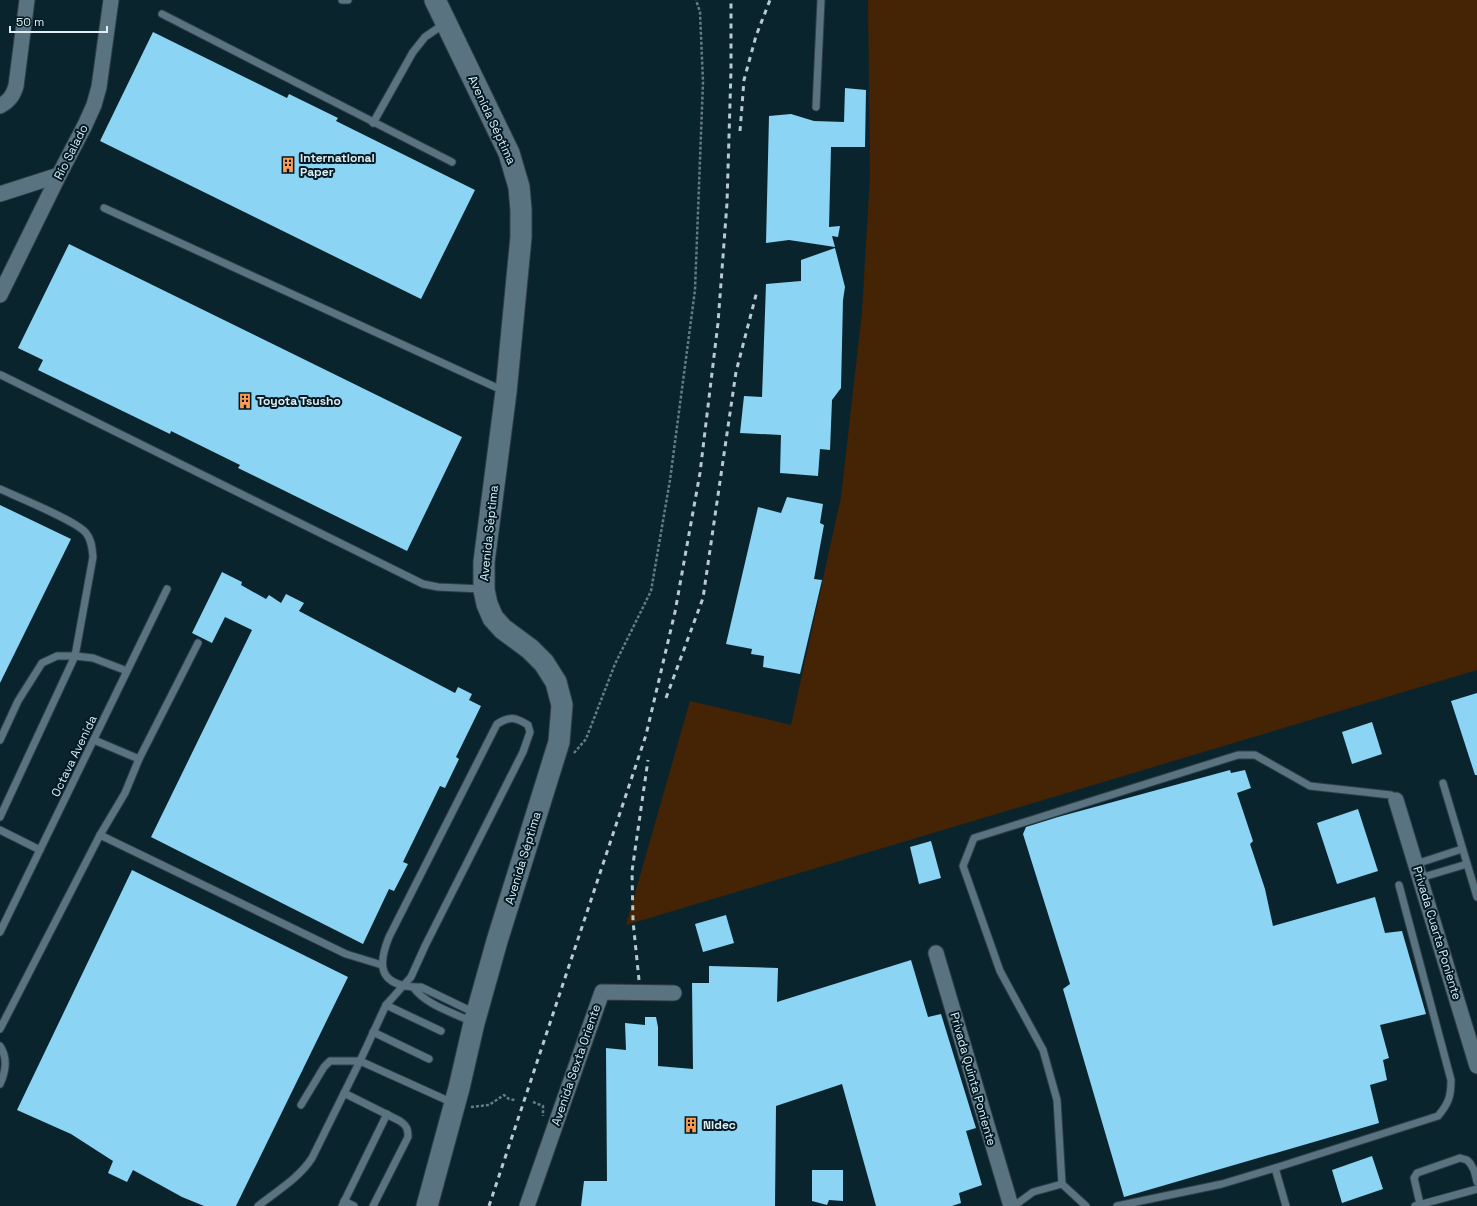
<svg xmlns="http://www.w3.org/2000/svg" width="1477" height="1206" font-family="'Space Grotesk',sans-serif">
  <rect width="100%" height="100%" fill="#0a242e"/>
  <!-- green -->
  <path fill="#452305" d="M868,0H1477V670L626,925L690,701L791,725L841,497L862,312L870,176Z"/>
  <!-- building -->
  <g fill="#8bd4f4">
    <path d="M153,32L287,98L289,94L338,118L336,121L475,190L421,299L100,141Z"/>
    <path d="M845,88L866,90L865,147H831L829,227L840,226L838,237L832,236L835,247L789,240L766,243L769,116L791,114L814,121L844,122Z"/>
    <path d="M69,244L462,437L407,551L238,468L240,465L171,431L170,434L38,370L43,360L18,348Z"/>
    <path d="M835,248L845,287L843,300L841,388L832,400L830,450L820,449L818,476L780,473L781,435L740,433L744,396L762,397L766,284L801,281V260Z"/>
    <path d="M787,497L823,504L820,523L824,525L814,579L822,580L800,674L763,667L764,656L751,654L752,649L726,644L758,507L781,513Z"/>
    <path d="M0,505L71,539L0,683Z"/>
    <path d="M222,572L242,582L241,585L266,599L269,595L281,603L286,594L304,603L299,611L455,693L458,687L472,694L469,700L481,706L456,757L459,759L445,788L440,786L403,862L408,864L394,891L389,889L363,944L151,837L252,630L225,617L212,643L192,633Z"/>
    <path d="M1477,693V775H1475L1451,701Z"/>
    <path d="M1372,722L1382,754L1352,764L1342,732Z"/>
    <path d="M1230,770L1231,773L1245,770L1251,788L1237,793L1253,841L1250,844L1265,889L1273,926L1375,897L1385,933L1402,931L1426,1014L1380,1025L1389,1058L1383,1060L1387,1080L1370,1085L1379,1123L1124,1197L1063,989L1070,984L1023,834L1026,827L1058,817Z"/>
    <path d="M1358,809L1378,871L1337,884L1317,823Z"/>
    <path d="M931,841L941,878L919,884L910,847Z"/>
    <path d="M132,870L348,977L236,1206H204L182,1197L133,1170L127,1182L108,1173L113,1161L71,1134L17,1110Z"/>
    <path d="M726,915L734,943L703,952L695,924Z"/>
    <path d="M911,960L928,1017L941,1014L976,1128L966,1131L982,1185L959,1193L961,1203L952,1206H876L842,1084L776,1106L775,1206H581L584,1181H607L606,1048L626,1050L625,1023L645,1025V1017H656L658,1027V1066L693,1069L692,983H709V966L778,968L777,1002Z"/>
    <path d="M1372,1156L1383,1189L1342,1203L1332,1170Z"/>
    <path d="M812,1170H843V1201L829,1200L827,1205L812,1201Z"/>
  </g>
  <g fill="none" stroke-linecap="round" stroke-linejoin="round">
    <defs>
      <g id="lane">
        <path d="M342,0H348"/>
        <path d="M162,14L452,162"/>
        <path d="M816,107L821,0"/>
        <path d="M373,123L413,52L425,37L444,24"/>
        <path d="M104,208L504,391"/>
        <path d="M1,375L423,584L438,587L482,589"/>
        <path d="M0,489C17,497 77,521 86,533C92,540 92,549 93,557L75,656L0,817"/>
        <path d="M0,740L18,701L42,663L57,656H75L93,658L127,671"/>
        <path d="M139,759L198,643"/>
        <path d="M1443,783L1477,897"/>
        <path d="M0,830L40,850"/>
        <path d="M100,835L346,954L382,965"/>
        <path d="M1416,864L1462,849"/>
        <path d="M1420,878L1467,864"/>
        <path d="M0,932L167,589"/>
        <path d="M413,987C378,984 378,964 389,937L497,724C510,716 515,717 528,725L530,732L523,752L425,946L411,977L386,1005L360,1061L453,1103"/>
        <path d="M386,1005L441,1031"/>
        <path d="M472,1022C452,1012 426,1005 413,987H421L475,1013"/>
        <path d="M0,1029L100,835L125,793L139,759L94,740"/>
        <path d="M373,1032L429,1059"/>
        <path d="M0,1046C8,1058 6,1071 0,1084"/>
        <path d="M344,1093L400,1121C407,1126 408,1129 408,1137L373,1206"/>
        <path d="M1275,1168L1286,1206"/>
        <path d="M1062,1184L1057,1100L1043,1050L1000,971L963,866L974,838L1238,755H1255L1310,786L1391,795L1396,800"/>
        <path d="M344,1201L354,1206"/>
        <path d="M1420,1204L1414,1178L1417,1173L1460,1158L1467,1160L1470,1163L1474,1170L1477,1182"/>
        <path d="M258,1206C277,1191 299,1178 312,1158L360,1061H330L324,1067L301,1105"/>
        <path d="M342,1206L387,1114"/>
        <path d="M1014,1206L1033,1192L1062,1184L1086,1206"/>
        <path d="M1117,1206L1222,1184L1275,1168L1438,1116C1449,1103 1451,1096 1451,1080L1399,885"/>
        <path d="M1415,1206L1477,1189"/>
      </g>
      <g id="street">
        <path d="M0,106C9,101 13,96 16,86L27,0"/>
        <path d="M0,194L59,175"/>
        <path d="M0,295L59,175L85,125L94,105L99,87L111,0"/>
        <path d="M1396,800L1477,1066"/>
        <path d="M936,953L1011,1206"/>
        <path d="M527,1206L602,992L674,993"/>
      </g>
      <path id="secondary" d="M427,1206L459,1088L474,1023L497,941L559,742L562,705L556,682L544,663L530,649L503,629L493,618L487,604L484,590V562L506,392L521,237V210L519,187L509,153L435,0"/>
    </defs>
    <!-- lane casing -->
    <use href="#lane" stroke="#313e47" stroke-width="9"/>
    <!-- street casing -->
    <use href="#street" stroke="#313e47" stroke-width="17"/>
    <!-- secondary casing -->
    <use href="#secondary" stroke="#313e47" stroke-width="23"/>
    <!-- path -->
    <g stroke="#657a83" stroke-width="2.5" stroke-dasharray="3 2" stroke-linecap="butt">
      <path d="M574,753L586,739L615,664L651,591L670,480L695,290L703,82L700,12L696,0"/>
      <path d="M533,1102L543,1106V1116"/>
      <path d="M471,1107L489,1105L504,1095L509,1099L515,1100"/>
    </g>
    <!-- lane -->
    <use href="#lane" stroke="#597480" stroke-width="7"/>
    <!-- street -->
    <use href="#street" stroke="#597480" stroke-width="15"/>
    <!-- secondary -->
    <use href="#secondary" stroke="#597480" stroke-width="21"/>
    <!-- rail -->
    <g stroke="#b8c9cf" stroke-width="3" stroke-dasharray="5 5" stroke-linecap="butt">
      <path d="M740,131L744,80L756,36L770,0"/>
      <path d="M666,698L703,598L736,372L757,291"/>
      <path d="M639,980L633,921L632,871L648,760"/>
      <path d="M489,1206L646,735L675,612L700,473L718,323L727,203L731,70V0"/>
    </g>
  </g>
  <!-- icons -->
  <defs>
    <symbol id="building-bare" viewBox="-9 -9 18 18"><path d="M-4-6H4V6H1V3H-1V6H-4ZM-2.5-4.3h1.7v1.8h-1.7ZM.8-4.3h1.7v1.8H.8ZM-2.5-1h1.7V.8h-1.7ZM.8-1h1.7V.8H.8Z" fill="#fc9d53" stroke="#021a24" stroke-width="2.5" paint-order="stroke"/></symbol>
  </defs>
  <g fill-rule="evenodd">
    <use href="#building-bare" x="277" y="154" width="22" height="22"/>
    <use href="#building-bare" x="234" y="390" width="22" height="22"/>
    <use href="#building-bare" x="680" y="1114" width="22" height="22"/>
  </g>
  <g text-anchor="middle" dominant-baseline="central" stroke-width="4" stroke-linejoin="round" paint-order="stroke">
    <!-- street labels -->
    <g font-size="12" fill="#dfeef4" stroke="#021a24">
      <text transform="translate(492 120) rotate(65)">Avenida Séptima</text>
      <text transform="translate(71 152) rotate(-63)">Río Salado</text>
      <text transform="translate(489 533) rotate(-84)">Avenida Séptima</text>
      <text transform="translate(74 756) rotate(-64)">Octava Avenida</text>
      <text transform="translate(523 858) rotate(-73)">Avenida Séptima</text>
      <text transform="translate(1437 933) rotate(73)">Privada Cuarta Poniente</text>
      <text transform="translate(576 1065) rotate(-71)">Avenida Sexta Oriente</text>
      <text transform="translate(973 1079) rotate(74)">Privada Quinta Poniente</text>
    </g>
    <!-- poi labels -->
    <g font-size="12" font-weight="bold" fill="#dfeef4" stroke="#021a24" text-anchor="start">
      <text x="300" y="158">International<tspan x="300" dy="14">Paper</tspan></text>
      <text x="257" y="401">Toyota Tsusho</text>
      <text x="703" y="1125">Nidec</text>
    </g>
  </g>
  <!-- scale -->
  <path d="M10 26v6h97v-6" fill="none" stroke="#dfeef4" stroke-width="2"/>
  <text x="16" y="26" font-size="12" fill="#dfeef4" stroke="#021a24" stroke-width="3" paint-order="stroke">50 m</text>
</svg>
